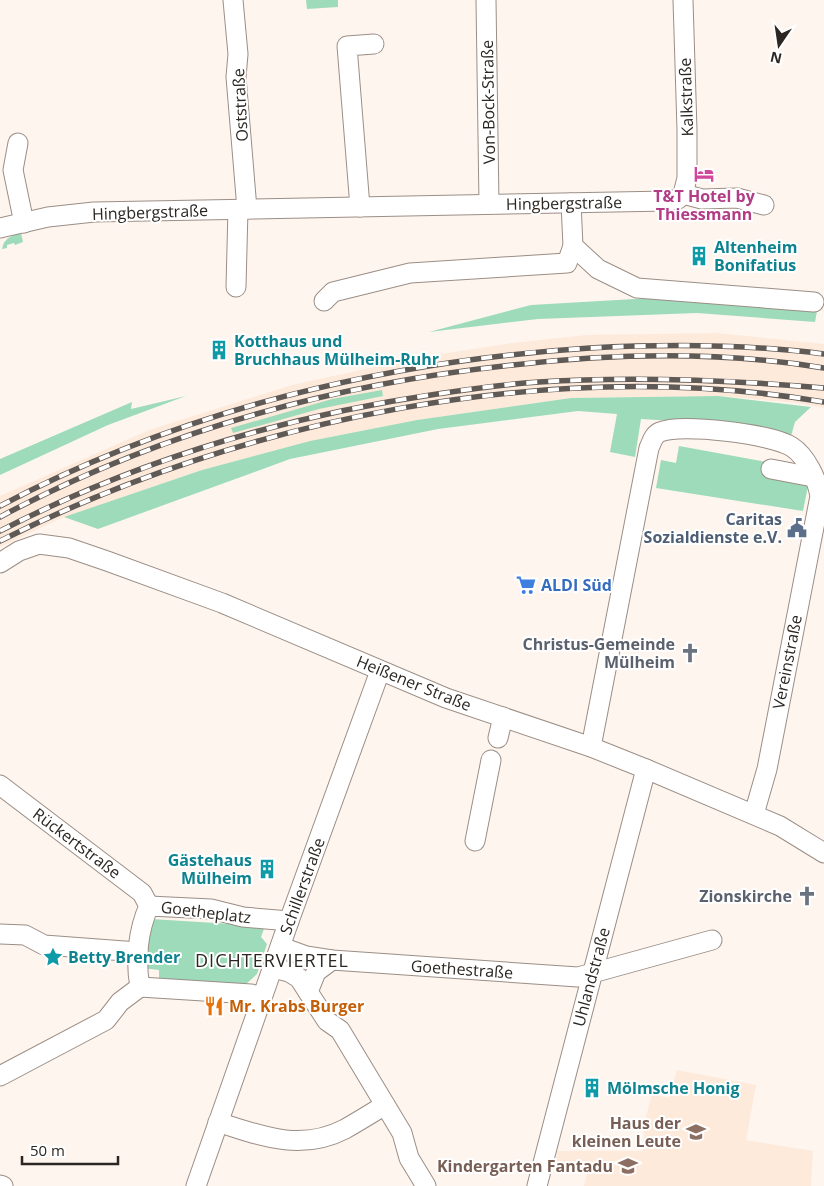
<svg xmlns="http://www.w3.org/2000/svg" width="824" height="1186" font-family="'Open Sans',sans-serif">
  <rect width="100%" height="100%" fill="#fef5ef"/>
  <!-- built -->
  <g fill="#feeadb">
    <path d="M717,333L824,344V408L797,403L718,396L571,398L417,420L310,441L202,470L64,517L0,547V496L149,430L292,385L416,358L512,343L587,335Z"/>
    <path d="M677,1070L756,1085L746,1140L813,1151L811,1186H584L588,1170L556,1161L557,1151H643L644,1124L652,1094L669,1098Z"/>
  </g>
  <!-- green -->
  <g fill="#9ddbba">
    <path d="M306,0H338V7L307,9Z"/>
    <path d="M21,233L23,242L15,245L14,243L7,245V248L2,249C4,238 11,236 21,233Z"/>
    <path d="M652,298L817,311L815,322L697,313L538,319L429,332L531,305Z"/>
    <path d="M382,390L383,396L319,409L233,433L231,428L332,399Z"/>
    <path d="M186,396L108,425L0,475V459L132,402L131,409Z"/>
    <path d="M718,396L811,407L795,422L791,436L724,424L641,419L635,457L610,452L617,414L578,411L438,429L290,459L98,529L64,517L202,470L310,441L417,420L571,398Z"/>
    <path d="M679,446L799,468L808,486L803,511L656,488L661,460L676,463Z"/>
    <path d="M151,919L265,926L261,937L267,944L257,974L245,985L159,980V970L141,968Z"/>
  </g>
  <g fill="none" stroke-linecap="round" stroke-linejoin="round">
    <defs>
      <g id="minor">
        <path d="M233,0L238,54L236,77L247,209"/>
        <path d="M486,0L489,204"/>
        <path d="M18,143L13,170L24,223"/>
        <path d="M683,194L702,199L737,198L764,205"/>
        <path d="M571,203L573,246L598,269L637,288L814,302"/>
        <path d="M360,207L347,46L374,44"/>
        <path d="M0,228L48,217L94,212L668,201L678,199L683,194L687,178V130L683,0"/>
        <path d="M236,287L238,209"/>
        <path d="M324,301L333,292L410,273L567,263L573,246"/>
        <path d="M771,469L813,477"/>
        <path d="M0,563L19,551L39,544L69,548L107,561L222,603L446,698L591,747L646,769L780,826L824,853"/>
        <path d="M498,738L503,717"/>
        <path d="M591,747L649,448C652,442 653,435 660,432C681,423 772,434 792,447C806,456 817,479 820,496L767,769L754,814"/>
        <path d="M0,785L142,893L149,906"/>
        <path d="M475,841L491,760"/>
        <path d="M0,934L25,935L44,945L138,952"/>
        <path d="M281,947L306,956L332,960L578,977L712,940"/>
        <path d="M273,968L289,972L299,978L327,1021L340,1030L402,1133L409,1158L426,1186"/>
        <path d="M140,987C135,960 138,930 149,906L211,909L243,917L289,921"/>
        <path d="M140,987L251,994L262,997"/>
        <path d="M308,992L316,972L332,960"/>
        <path d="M0,1076L106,1020L120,1002L140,987"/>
        <path d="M218,1122C261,1136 301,1152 345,1129C359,1121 372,1113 385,1105"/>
        <path d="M0,1185L3,1186"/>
        <path d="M196,1186L289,921L380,671"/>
        <path d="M537,1186L646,769"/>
      </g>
    </defs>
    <!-- minor casing -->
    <use href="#minor" stroke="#9b8e85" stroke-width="21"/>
    <!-- minor -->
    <use href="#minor" stroke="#fff" stroke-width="19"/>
    <defs>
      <g id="rail">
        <path d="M0,506C182,410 385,361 590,348C667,344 747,344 824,354"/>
        <path d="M0,517C159,432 334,384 513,365C617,353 721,351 824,368"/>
        <path d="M0,531C136,461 286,416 437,394C471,389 505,384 539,382C634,376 729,380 824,388"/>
        <path d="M0,541C244,418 552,356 824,402"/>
      </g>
    </defs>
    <!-- rail casing -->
    <use href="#rail" stroke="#605a56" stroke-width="5.5"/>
    <!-- rail -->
    <use href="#rail" stroke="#fff" stroke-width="4" stroke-dasharray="11" stroke-linecap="butt"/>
  </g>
  <!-- icons -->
  <defs>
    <symbol id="hotel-bare" viewBox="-9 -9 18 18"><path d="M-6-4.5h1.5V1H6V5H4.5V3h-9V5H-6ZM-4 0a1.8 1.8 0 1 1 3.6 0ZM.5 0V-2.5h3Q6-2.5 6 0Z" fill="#d1479c" stroke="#fff" stroke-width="2.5" paint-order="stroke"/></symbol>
    <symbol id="building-bare" viewBox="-9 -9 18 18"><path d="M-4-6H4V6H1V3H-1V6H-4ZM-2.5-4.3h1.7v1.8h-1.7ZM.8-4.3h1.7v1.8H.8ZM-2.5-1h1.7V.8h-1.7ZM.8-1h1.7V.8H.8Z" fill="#0f9aa8" stroke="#fff" stroke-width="2.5" paint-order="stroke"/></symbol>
    <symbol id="civic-bare" viewBox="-9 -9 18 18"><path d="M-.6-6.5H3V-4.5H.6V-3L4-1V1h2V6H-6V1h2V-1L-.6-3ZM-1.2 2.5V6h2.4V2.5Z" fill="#5c6f8a" stroke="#fff" stroke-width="2.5" paint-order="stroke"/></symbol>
    <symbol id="supermarket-bare" viewBox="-9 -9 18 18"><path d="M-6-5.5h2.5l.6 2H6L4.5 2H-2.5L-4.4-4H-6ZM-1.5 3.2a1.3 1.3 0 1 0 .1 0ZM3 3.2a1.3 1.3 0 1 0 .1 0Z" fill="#3f7fe0" stroke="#fff" stroke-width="2.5" paint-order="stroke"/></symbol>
    <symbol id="church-bare" viewBox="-9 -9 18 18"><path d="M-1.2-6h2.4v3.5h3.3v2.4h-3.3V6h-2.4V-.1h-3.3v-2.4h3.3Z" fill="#6b7280" stroke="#fff" stroke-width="2.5" paint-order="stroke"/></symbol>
    <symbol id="sight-bare" viewBox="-9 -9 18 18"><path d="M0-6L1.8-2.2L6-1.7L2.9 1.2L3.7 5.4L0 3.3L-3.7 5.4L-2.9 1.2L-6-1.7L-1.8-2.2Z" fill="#0f9aa8" stroke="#fff" stroke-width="2.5" paint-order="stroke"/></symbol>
    <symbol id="restaurant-bare" viewBox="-9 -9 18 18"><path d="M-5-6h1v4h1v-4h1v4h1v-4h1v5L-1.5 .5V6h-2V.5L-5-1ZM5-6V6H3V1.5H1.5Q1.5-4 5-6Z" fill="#e8710a" stroke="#fff" stroke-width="2.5" paint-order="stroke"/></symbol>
    <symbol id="school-bare" viewBox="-9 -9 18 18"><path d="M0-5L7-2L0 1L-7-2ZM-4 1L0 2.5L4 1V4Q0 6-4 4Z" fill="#8d6e63" stroke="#fff" stroke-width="2.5" paint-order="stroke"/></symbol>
  </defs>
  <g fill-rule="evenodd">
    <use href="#hotel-bare" x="690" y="160" width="28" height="28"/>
    <use href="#building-bare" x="685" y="242" width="28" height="28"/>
    <use href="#building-bare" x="205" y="336" width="28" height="28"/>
    <use href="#civic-bare" x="783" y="514" width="28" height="28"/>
    <use href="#supermarket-bare" x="512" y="571" width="28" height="28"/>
    <use href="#church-bare" x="676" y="639" width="28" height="28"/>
    <use href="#building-bare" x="253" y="855" width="28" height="28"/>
    <use href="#church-bare" x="793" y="882" width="28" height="28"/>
    <use href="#sight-bare" x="39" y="943" width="28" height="28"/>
    <use href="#restaurant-bare" x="200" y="992" width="28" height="28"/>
    <use href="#building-bare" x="578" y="1074" width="28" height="28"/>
    <use href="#school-bare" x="682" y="1118" width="28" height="28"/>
    <use href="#school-bare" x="614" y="1152" width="28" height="28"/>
  </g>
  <g text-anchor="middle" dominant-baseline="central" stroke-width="4" stroke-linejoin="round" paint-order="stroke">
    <!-- street labels -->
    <g font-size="16" fill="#2b2622" stroke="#fff">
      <text transform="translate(686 97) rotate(-92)">Kalkstraße</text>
      <text transform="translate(488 102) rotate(-91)">Von-Bock-Straße</text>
      <text transform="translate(240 105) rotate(-93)">Oststraße</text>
      <text transform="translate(564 203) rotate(-1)">Hingbergstraße</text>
      <text transform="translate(150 212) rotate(-2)">Hingbergstraße</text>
      <text transform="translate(787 662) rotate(-79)">Vereinstraße</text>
      <text transform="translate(414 683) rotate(22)">Heißener Straße</text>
      <text transform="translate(77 843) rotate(37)">Rückertstraße</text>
      <text transform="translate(302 886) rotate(-70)">Schillerstraße</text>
      <text transform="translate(206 912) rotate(7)">Goetheplatz</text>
      <text transform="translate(462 969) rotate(4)">Goethestraße</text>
      <text transform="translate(591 977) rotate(-75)">Uhlandstraße</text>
    </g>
    <!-- hotel labels -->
    <g font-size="16" font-weight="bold" fill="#b23c85" stroke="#fff">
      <text x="704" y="196">T&amp;T Hotel by<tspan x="704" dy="18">Thiessmann</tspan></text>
    </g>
    <!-- culture labels -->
    <g font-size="16" font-weight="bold" fill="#0d838f" stroke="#fff" text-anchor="start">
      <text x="714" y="247">Altenheim<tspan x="714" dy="18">Bonifatius</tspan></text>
      <text x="234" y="341">Kotthaus und<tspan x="234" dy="18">Bruchhaus Mülheim-Ruhr</tspan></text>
      <text x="252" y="860" text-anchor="end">Gästehaus<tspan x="252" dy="18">Mülheim</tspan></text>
      <text x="68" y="957">Betty Brender</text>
      <text x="607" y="1088">Mölmsche Honig</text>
    </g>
    <!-- service labels -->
    <g font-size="16" font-weight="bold" fill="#4e5e75" stroke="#fff" text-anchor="end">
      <text x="782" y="519">Caritas<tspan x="782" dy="18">Sozialdienste e.V.</tspan></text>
    </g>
    <!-- shop labels -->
    <g font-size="16" font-weight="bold" fill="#366cbe" stroke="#fff" text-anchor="start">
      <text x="541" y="585">ALDI Süd</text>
    </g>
    <!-- worship labels -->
    <g font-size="16" font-weight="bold" fill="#5b616d" stroke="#fff" text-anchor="end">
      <text x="675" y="644">Christus-Gemeinde<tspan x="675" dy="18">Mülheim</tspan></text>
      <text x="792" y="896">Zionskirche</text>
    </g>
    <!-- food labels -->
    <g font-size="16" font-weight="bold" fill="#c56008" stroke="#fff" text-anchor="start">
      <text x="229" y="1006">Mr. Krabs Burger</text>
    </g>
    <!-- education labels -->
    <g font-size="16" font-weight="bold" fill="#785e54" stroke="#fff" text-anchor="end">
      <text x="681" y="1123">Haus der<tspan x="681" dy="18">kleinen Leute</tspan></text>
      <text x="613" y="1166">Kindergarten Fantadu</text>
    </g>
    <!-- neighbourhood labels -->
    <g font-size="18" letter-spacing="1" fill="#2b2622" stroke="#fff">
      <text x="272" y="960">DICHTERVIERTEL</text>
    </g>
  </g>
  <!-- north arrow -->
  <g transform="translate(779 45) rotate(193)" stroke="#ffffff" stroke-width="4" paint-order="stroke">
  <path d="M0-4L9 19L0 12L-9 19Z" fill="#2b2622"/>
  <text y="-8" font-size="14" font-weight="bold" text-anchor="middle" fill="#2b2622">N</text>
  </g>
  <!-- scale -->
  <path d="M22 1156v8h96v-8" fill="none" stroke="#2b2622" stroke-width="2.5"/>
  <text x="30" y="1156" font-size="15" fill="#2b2622" stroke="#ffffff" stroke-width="4" paint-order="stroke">50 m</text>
</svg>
